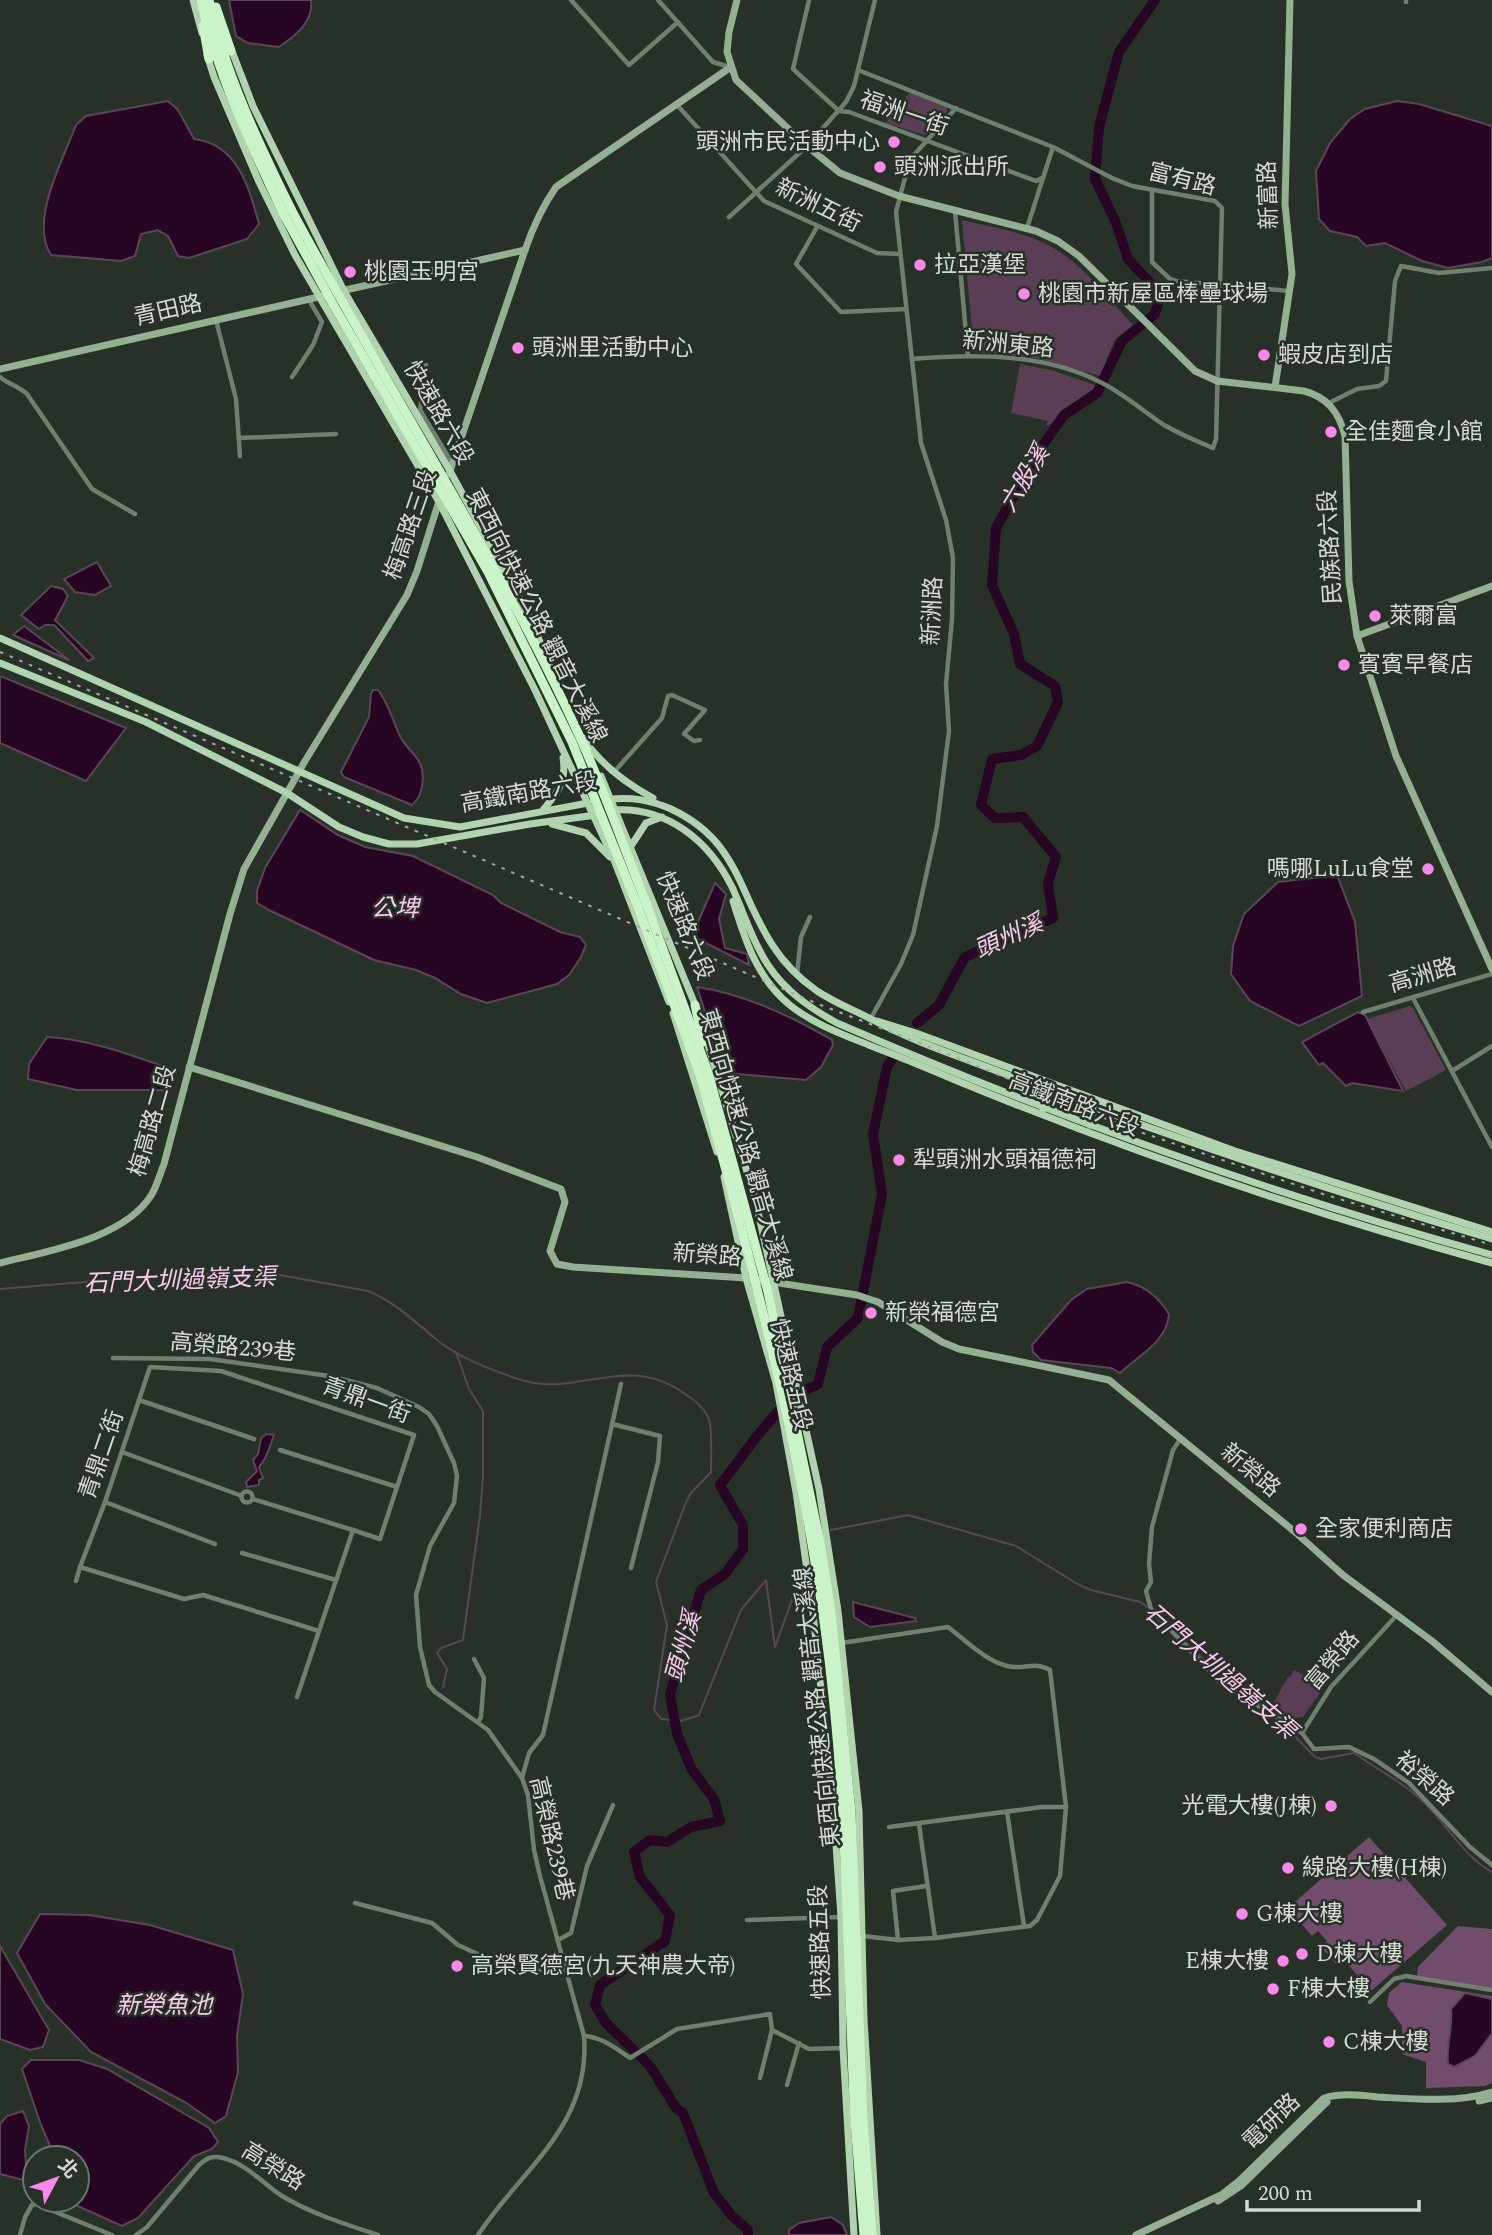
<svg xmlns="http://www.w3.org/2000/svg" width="1492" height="2235" font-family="Spectral,'Noto Sans TC',serif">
  <rect width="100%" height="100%" fill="#283128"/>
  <!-- green -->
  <g fill="#5a3e55">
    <path d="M910,92L947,107V112L924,135L886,123Z"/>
    <path d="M962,220C990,227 1020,231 1046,244C1080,260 1107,297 1133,325L1115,339L1100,376L1035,358L974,352Z"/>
    <path d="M1020,364L1051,370L1098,386L1091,396L1049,425H1046L1048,421L1011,413Z"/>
    <path d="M1410,1006L1413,1008L1446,1070L1406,1091L1367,1019Z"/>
    <path d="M1294,1670L1325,1686L1303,1717L1290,1719L1270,1709L1288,1677H1290Z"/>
  </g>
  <!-- forest -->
  <g fill="#724c6d">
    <path d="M1369,1837L1447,1925L1371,1991L1343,1959L1336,1964L1321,1947L1327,1941L1318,1931L1312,1936L1288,1908Z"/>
    <path d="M1458,1926L1492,1929V1988L1417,1977L1418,1967Z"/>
    <path d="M1402,1982L1492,1996V2083L1485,2086L1426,2088V2062L1402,2054V2026L1387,2005L1389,1993Z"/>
  </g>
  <!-- water -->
  <g fill="#270624" stroke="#5b4659" stroke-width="2">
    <path d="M229,0H311C314,22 295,36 279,47L248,43L236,36Z"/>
    <path d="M168,101L178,110L194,139C238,144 249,188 259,224L247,239L189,258L178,256L168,236L158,230L141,234L135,256L121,261L51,255C29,221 63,160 76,125L86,116Z"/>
    <path d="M1397,101L1419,104L1492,126V258L1482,262L1448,268L1422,261L1385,243L1366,246L1357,237L1330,231L1319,219L1316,171L1330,143L1350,119L1365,109Z"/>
    <path d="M97,562L111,586L95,595L75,592L64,579Z"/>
    <path d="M51,586L63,589L68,596L55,620L94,658L88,661L54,625H45L39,629L21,615Z"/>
    <path d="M24,626L69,660L13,635Z"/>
    <path d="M0,676L126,728L86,781L0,743Z"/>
    <path d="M373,690H378C389,704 392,719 399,734C408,755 427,756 422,786C420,795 419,799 412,805L344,777L341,772L369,717L371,694Z"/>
    <path d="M300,810L338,835L365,847L413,856L493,895L501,903L560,932L580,937L586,945L581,957L569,975L557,984L487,1003L461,994L435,978L416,970L374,960L269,910L257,903V891L265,868Z"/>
    <path d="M1337,875L1355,922L1362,996L1299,1026L1250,1001L1231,974L1233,946L1244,914L1278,882Z"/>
    <path d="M715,883L726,894L719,919L725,948L747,954L749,965L692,936Z"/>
    <path d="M697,987C745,994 791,1016 832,1040L833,1045L821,1067L806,1080L725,1073Z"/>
    <path d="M1358,1012L1365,1015L1403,1091L1352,1083L1346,1086L1323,1063L1319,1065L1302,1042Z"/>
    <path d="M47,1037C89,1039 131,1055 171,1069L170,1081L165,1090H77L28,1079L29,1064Z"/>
    <path d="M1127,1282C1147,1287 1158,1297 1169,1314C1167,1342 1139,1355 1120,1373L1111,1368L1041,1360L1033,1352L1032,1345L1071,1300L1087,1289Z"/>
    <path d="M267,1434L274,1435C270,1445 268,1457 259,1467L263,1478L259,1480V1485L247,1487L246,1482L257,1471L253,1460L258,1454L261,1438Z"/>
    <path d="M853,1602L915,1618L916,1621L870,1627L854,1617Z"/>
    <path d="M40,1914L89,1915L150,1925L233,1950L243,1994L237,2036L238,2072L226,2116L215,2123L185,2102L91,2052L45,2004L17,1953Z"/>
    <path d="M0,1946L49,2030L43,2047L30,2050L0,2039Z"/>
    <path d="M1465,1993L1492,1999V2033L1475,2056L1454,2067L1448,2064C1446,2046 1453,2027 1451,2009Z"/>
    <path d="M31,2060H79L107,2069L209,2128L218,2142L212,2149L194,2156L138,2218L122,2226L71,2203L70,2200H77V2158H55L41,2125L22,2069Z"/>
    <path d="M23,2111L29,2126L25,2150L27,2179L23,2180L0,2174V2124L7,2116Z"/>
    <path d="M831,2217L843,2225L847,2235H789V2230L799,2223Z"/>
  </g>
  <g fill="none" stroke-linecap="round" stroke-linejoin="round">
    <!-- stream -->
    <g stroke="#5b4659" stroke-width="2">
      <path d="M0,1289L145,1277L252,1272L269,1273L368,1291C395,1302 415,1322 437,1340C459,1358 492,1370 518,1379C578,1400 626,1349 688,1396C697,1402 708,1412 710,1424C712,1440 711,1457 711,1472L691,1493L686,1502L656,1582L667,1625L654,1710L661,1719L681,1721L699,1715L741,1610L766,1580L775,1647L803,1569"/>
      <path d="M831,1530L908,1515L1016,1546L1079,1585L1091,1590L1140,1602L1148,1607"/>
      <path d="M1175,1632L1223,1678L1267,1708"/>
      <path d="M443,1687L447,1669L437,1653L441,1648L463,1640L480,1515L483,1476V1411L469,1389L456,1352"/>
      <path d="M1281,1722L1315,1757L1321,1759L1354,1753C1375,1768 1399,1780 1418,1797C1445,1820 1461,1855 1492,1872"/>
    </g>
    <!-- river -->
    <g stroke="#270624" stroke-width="10">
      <path d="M917,1023L939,1005L965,957L1053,918L1048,883L1056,857L1023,817L995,818L981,805L992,759L1021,755L1037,746L1058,702L1055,686L1020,664L1014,634L992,585L996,528L1038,452L1064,415L1097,393L1122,341L1155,314L1159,300L1154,287L1128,259L1116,223L1095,179L1099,127L1119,52L1155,0"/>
      <path d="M748,2235V2230L732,2216L714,2193L683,2113L676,2108L650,2066L606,2023L595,2005L600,1985L665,1941L670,1915L640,1877L634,1852L650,1840L667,1842L691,1827L720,1821L714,1799L692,1770L677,1734L670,1694L701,1590L725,1574L743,1549V1525L720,1485C749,1450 774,1402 818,1384L827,1347L858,1318L882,1194L873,1134L887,1067L893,1058"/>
    </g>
    <!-- street -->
    <g stroke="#70806f" stroke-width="4.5">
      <path d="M571,0L629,65L678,22"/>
      <path d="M658,0L713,62L730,67"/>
      <path d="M809,0L793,69L839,111L849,112L1036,181L1042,178"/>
      <path d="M1406,2V0"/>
      <path d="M858,70L1053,147L1112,178L1132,186L1215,201L1222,208L1216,439L1213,448C1196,441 1180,434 1164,425C1143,411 1124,394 1102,383C1045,353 974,354 912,359"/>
      <path d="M677,105L764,201L877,253L900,254"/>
      <path d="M1152,190V262L1170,279L1176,281L1289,291"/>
      <path d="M955,211L968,356"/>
      <path d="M729,217L807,146L846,102L854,86L875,0"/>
      <path d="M817,227L796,264L841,312L906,309"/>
      <path d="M1027,228L1053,147"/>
      <path d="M216,320L236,399L240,456"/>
      <path d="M426,365L420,410L452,463"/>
      <path d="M0,377C8,384 18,386 27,394L92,489L135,514"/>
      <path d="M292,377L313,345L322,322L309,300"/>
      <path d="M1329,403L1357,389L1379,386L1386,381L1395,281L1401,266L1439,273L1492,268"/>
      <path d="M240,438L336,434"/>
      <path d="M614,772L662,718L668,696L672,695L705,710L684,734L694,741L700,740"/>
      <path d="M797,974L801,937L810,917"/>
      <path d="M1413,998L1492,1147"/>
      <path d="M1363,1012L1492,974"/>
      <path d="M871,1018L901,964L913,935L937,826L949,731L946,684L952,619L953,558L946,520L921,443L896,212L906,174L914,155L956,108"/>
      <path d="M1452,1071L1492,1046"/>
      <path d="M113,1358L210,1359L329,1376L377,1388L419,1407L429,1414L437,1426L454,1463L457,1476L454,1503L430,1546L416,1595L420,1647L429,1685L435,1692L488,1730L522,1778L528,1795L534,1850L540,1876L584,2036C591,2126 522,2168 478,2235"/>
      <path d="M150,1367L221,1371L414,1435L380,1539L353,1530L319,1631L203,1595L184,1599L80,1567L105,1502Z"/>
      <path d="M139,1400L254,1439"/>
      <path d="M612,1424L660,1436L658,1462L631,1568"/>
      <path d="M1181,1438L1173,1450L1152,1527L1149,1564L1151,1582L1146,1591L1151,1609L1219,1681L1302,1733L1314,1749L1349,1747L1374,1759L1409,1783L1470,1847L1492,1865"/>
      <path d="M280,1450L397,1487"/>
      <path d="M122,1452L242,1496"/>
      <circle cx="247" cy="1497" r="5.5"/>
      <path d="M253,1499L353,1530"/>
      <path d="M105,1502L215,1544"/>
      <path d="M242,1553L336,1580"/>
      <path d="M76,1581L80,1567"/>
      <path d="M841,1643L948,1627C965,1640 986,1661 1007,1666C1022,1670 1036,1661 1050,1670L1066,1807L1060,1876L1037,1920L1030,1926L935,1938L898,1940L863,1936"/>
      <path d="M474,1659L484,1678L481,1717L478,1722"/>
      <path d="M297,1697L319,1631"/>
      <path d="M1302,1733L1331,1687L1396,1616"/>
      <path d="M522,1778L529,1753L543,1735L621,1384"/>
      <path d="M1007,1812L1024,1926"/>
      <path d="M919,1824L935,1938"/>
      <path d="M889,1827L1042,1807H1066"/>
      <path d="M355,1903L432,1923L458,1945L482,1956L491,1967L502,1971L521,1973L545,1969L566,1970"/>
      <path d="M747,1920L841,1917"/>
      <path d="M558,1940L571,1933L587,1866L613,1805"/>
      <path d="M898,1940L893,1891L926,1886"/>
      <path d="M1370,2002L1394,1979L1406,1976L1492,1990"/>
      <path d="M584,2036C602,2037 615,2048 630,2058L677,2029L770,2014L772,2030L809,2049L843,2048"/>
      <path d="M760,2078L772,2030"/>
      <path d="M787,2085L799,2043"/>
      <path d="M20,2235L25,2217L32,2205L36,2204L112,2235"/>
      <path d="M136,2235L147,2227L199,2165C207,2158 212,2155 223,2158C247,2164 262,2183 282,2196C312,2214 345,2224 378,2235"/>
    </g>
    <!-- secondary -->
    <g stroke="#95af93" stroke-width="7">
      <path d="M737,0L729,32L727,52L736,80L807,146L840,173L899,196L1036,231L1058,241L1079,256L1195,371L1217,381L1304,391C1327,397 1339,412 1345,436L1349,581L1357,636L1396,756L1492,969"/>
      <path d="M341,291L525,250"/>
      <path d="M0,369L323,296"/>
      <path d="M1275,387L1292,274L1285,204L1290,0"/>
      <path d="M449,474L525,250C533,227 542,207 556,187L731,67"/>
      <path d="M1357,636L1492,586"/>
      <path d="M189,1067L477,1157L561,1189L565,1202L550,1251L557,1264L573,1267L746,1278L857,1295L878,1302L942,1342L959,1349L1109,1380L1295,1532L1343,1575L1432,1641L1492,1692"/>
      <path d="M0,1263C47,1251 125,1239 152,1194C157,1185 160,1174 164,1164L230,914L244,869L305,761L407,595L417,571L440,498"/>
      <path d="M1479,2101L1492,2098"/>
      <path d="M1218,2201L1242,2185L1327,2102"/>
      <path d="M1136,2235L1221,2195L1239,2181L1324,2098C1342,2093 1359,2095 1378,2097C1414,2099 1457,2103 1492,2092"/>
    </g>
    <!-- primary -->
    <g stroke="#b1d3af" stroke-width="7">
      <path d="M193,0L202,33"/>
      <path d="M230,46L253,106L344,291L450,471L525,608L555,676"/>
      <path d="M207,55L214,77L259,182L295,255L439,502L535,690L614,860L669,1002"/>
      <path d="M0,638L404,818L460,827L588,803"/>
      <path d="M0,663L146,722L287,793L339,827L363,837L389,844H417L530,824L596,815"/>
      <path d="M583,738C601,765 625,783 653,798"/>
      <path d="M601,776L696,1007"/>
      <path d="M610,799C633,797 650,800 671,809C739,841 737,891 773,946C784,963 800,979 817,991C835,1003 854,1010 873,1020C914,1042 961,1057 1005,1074C1165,1136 1328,1190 1492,1239"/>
      <path d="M543,810C557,793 567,782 563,758"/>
      <path d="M614,810C668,807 709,841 732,887C744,913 752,941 768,965C785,991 810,1008 837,1023C1050,1115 1268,1193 1492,1255"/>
      <path d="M552,824L586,833L610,857"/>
      <path d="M631,846L646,823L662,817"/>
      <path d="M733,901C745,940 757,979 791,1006C815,1025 847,1036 876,1048C903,1058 929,1069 955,1080C1130,1152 1309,1213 1492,1263"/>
      <path d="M673,1013L717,1152"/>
      <path d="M877,1021L916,1033L1235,1151L1492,1232"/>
      <path d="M705,1035L755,1198L819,1489L838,1611L859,1811L864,2019L877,2235"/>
      <path d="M1089,1102L1090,1125"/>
      <path d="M1043,1109L1066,1096"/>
      <path d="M724,1177L746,1278L776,1383L796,1492L813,1613L834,1816L841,1917L843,2048L854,2235"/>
    </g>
    <!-- highway -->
    <g stroke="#cbf3c9" stroke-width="9">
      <path d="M201,0C217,74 251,145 283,213"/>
      <path d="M209,0C225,73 258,142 291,209"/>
      <path d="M216,7L231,51"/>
      <path d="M203,26L209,59"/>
      <path d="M646,903L708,1072L726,1138"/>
      <path d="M638,907L700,1075L718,1141"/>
      <path d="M695,1005L703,1042"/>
      <path d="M863,2121L872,2235"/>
      <path d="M855,2122L864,2235"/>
    </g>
    <!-- rail -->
    <path stroke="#a4aaa3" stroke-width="2" stroke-dasharray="3.5 7" stroke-linecap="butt" d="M0,652L818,1004L943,1052L1131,1129L1323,1194L1492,1245"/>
    <!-- highway-bridge -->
    <g stroke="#cbf3c9" stroke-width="9">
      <path d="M291,209C385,385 496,554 579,735C604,790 624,848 646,903"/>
      <path d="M283,213L334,306L488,572L572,742L638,907"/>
      <path d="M726,1138L768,1292L820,1543L831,1612L851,1812L863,2121"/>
      <path d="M718,1141C769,1326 815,1513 834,1705C848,1843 848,1983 855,2122"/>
    </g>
  </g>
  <!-- markers -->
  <g fill="#f888ea" stroke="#283128" stroke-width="2.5">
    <circle cx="894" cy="142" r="7"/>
    <circle cx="880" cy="167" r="7"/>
    <circle cx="920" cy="265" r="7"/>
    <circle cx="350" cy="272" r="7"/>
    <circle cx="1024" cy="294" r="7"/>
    <circle cx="518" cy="348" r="7"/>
    <circle cx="1264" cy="355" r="7"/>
    <circle cx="1331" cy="432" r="7"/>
    <circle cx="1375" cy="616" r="7"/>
    <circle cx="1344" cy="665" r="7"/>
    <circle cx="1428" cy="869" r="7"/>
    <circle cx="899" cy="1160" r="7"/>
    <circle cx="871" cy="1313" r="7"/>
    <circle cx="1301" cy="1529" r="7"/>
    <circle cx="1331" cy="1806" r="7"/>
    <circle cx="1288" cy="1868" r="7"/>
    <circle cx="1242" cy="1914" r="7"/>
    <circle cx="1302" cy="1954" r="7"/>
    <circle cx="1283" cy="1961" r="7"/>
    <circle cx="457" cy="1966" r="7"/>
    <circle cx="1273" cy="1989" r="7"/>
    <circle cx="1329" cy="2042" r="7"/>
  </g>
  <g text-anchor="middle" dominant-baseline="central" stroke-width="5" stroke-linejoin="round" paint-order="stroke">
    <!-- street labels -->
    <g font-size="23" fill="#d5dad4" stroke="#283128">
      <text transform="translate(904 114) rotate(19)">福洲一街</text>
      <text transform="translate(1182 180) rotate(14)">富有路</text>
      <text transform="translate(1269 195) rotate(-92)">新富路</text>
      <text transform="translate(818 206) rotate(26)">新洲五街</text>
      <text transform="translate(168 311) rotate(-13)">青田路</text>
      <text transform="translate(1008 345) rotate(6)">新洲東路</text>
      <text transform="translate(438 413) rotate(60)">快速路六段</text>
      <text transform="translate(411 525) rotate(-71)">梅高路三段</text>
      <text transform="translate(1331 547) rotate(-93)">民族路六段</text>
      <text transform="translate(933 611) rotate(-87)">新洲路</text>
      <text transform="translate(536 616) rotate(63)">東西向快速公路 觀音大溪線</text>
      <text transform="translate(529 793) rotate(-10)">高鐵南路六段</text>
      <text transform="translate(684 926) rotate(68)">快速路六段</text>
      <text transform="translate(1423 976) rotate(-16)">高洲路</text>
      <text transform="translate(1074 1105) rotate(21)">高鐵南路六段</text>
      <text transform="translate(153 1121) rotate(-74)">梅高路二段</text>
      <text transform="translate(745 1145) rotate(74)">東西向快速公路 觀音大溪線</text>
      <text transform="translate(707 1256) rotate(4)">新榮路</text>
      <text transform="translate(233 1348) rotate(5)">高榮路239巷</text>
      <text transform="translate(790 1375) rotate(77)">快速路五段</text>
      <text transform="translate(366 1401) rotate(20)">青鼎一街</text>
      <text transform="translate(102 1455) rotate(-71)">青鼎二街</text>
      <text transform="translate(1250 1471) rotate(40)">新榮路</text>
      <text transform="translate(1333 1661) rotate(-50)">富榮路</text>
      <text transform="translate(818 1707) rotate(-96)">東西向快速公路 觀音大溪線</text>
      <text transform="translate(1424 1779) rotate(41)">裕榮路</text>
      <text transform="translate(551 1839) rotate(77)">高榮路239巷</text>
      <text transform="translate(821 1942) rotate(-92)">快速路五段</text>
      <text transform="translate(1272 2122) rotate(-44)">電研路</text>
      <text transform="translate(273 2167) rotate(32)">高榮路</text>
    </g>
    <!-- poi labels -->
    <g font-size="23" fill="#d5dad4" stroke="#283128" text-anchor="start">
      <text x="880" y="142" text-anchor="end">頭洲市民活動中心</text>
      <text x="894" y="167">頭洲派出所</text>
      <text x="934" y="265">拉亞漢堡</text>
      <text x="364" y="272">桃園玉明宮</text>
      <text x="1038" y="294">桃園市新屋區棒壘球場</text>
      <text x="532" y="348">頭洲里活動中心</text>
      <text x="1278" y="355">蝦皮店到店</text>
      <text x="1345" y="432">全佳麵食小館</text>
      <text x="1389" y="616">萊爾富</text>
      <text x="1358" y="665">賓賓早餐店</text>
      <text x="1414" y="869" text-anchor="end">嗎哪LuLu食堂</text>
      <text x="913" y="1160">犁頭洲水頭福德祠</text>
      <text x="885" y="1313">新榮福德宮</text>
      <text x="1315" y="1529">全家便利商店</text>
      <text x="1317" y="1806" text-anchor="end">光電大樓(J棟)</text>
      <text x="1302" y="1868">線路大樓(H棟)</text>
      <text x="1256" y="1914">G棟大樓</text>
      <text x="1316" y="1954">D棟大樓</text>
      <text x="1269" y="1961" text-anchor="end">E棟大樓</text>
      <text x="471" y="1966">高榮賢德宮(九天神農大帝)</text>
      <text x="1287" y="1989">F棟大樓</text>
      <text x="1343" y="2042">C棟大樓</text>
    </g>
    <!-- water labels -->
    <g font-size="24" font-style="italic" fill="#fcc8f3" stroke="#283128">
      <text transform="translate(1025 479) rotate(-59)">六股溪</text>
      <text x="395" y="909">公埤</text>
      <text transform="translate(1009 937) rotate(-24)">頭州溪</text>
      <text transform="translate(180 1281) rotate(-2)">石門大圳過嶺支渠</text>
      <text transform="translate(684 1647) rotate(-74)">頭州溪</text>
      <text transform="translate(1220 1672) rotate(41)">石門大圳過嶺支渠</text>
      <text x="164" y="2006">新榮魚池</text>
    </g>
  </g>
  <!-- north arrow -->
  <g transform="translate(56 2179) rotate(49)"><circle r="33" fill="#283128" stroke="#6d756d" stroke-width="2"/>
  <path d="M0-5L12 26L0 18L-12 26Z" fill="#f888ea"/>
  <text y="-10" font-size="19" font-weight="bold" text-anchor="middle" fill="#d5dad4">北</text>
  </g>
  <!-- scale -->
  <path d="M1247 2200v10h172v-10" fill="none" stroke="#d5dad4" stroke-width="3.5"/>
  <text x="1258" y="2200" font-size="21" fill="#d5dad4" stroke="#283128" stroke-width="5" paint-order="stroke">200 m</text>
</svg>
